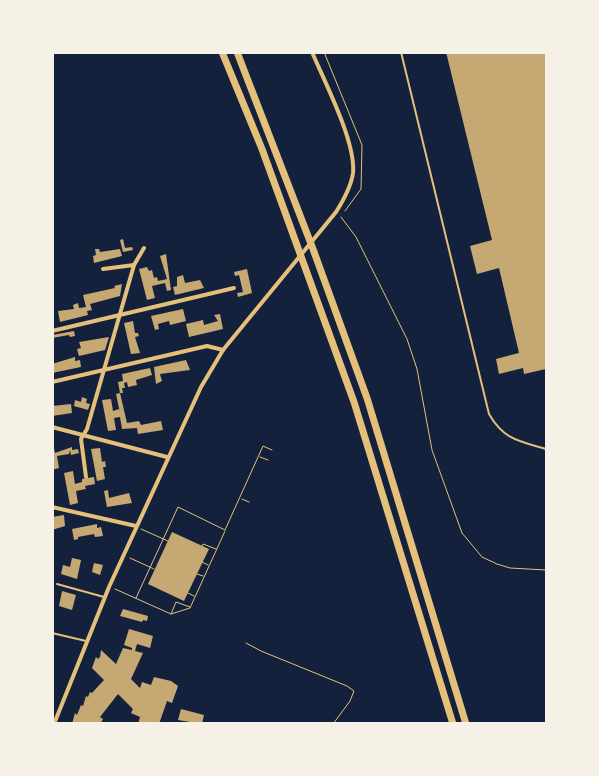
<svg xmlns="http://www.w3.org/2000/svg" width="599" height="776" font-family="'PT Sans',sans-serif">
  <rect width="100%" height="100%" fill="#14213d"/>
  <!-- building -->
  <g fill="#c6a872">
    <path d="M446,52H546V369L524,374L523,368L499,374L496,359L519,353L499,268L477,274L470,246L492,240Z"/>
    <path d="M123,239L125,248L132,247L133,250L123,252L120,240Z"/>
    <path d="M95,249H99L100,252L120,249L122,256L94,263L93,256L96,255Z"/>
    <path d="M166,254L171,290L167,291L165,283L152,286L155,298L147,300L139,269L147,267L149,271L152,270L154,278L157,277L158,281L167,279L160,256Z"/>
    <path d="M247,269L252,293L238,297L237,293L243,292L239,275L235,276L234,272Z"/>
    <path d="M183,275L185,283L200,280L204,288L175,295L173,287L177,286V277Z"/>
    <path d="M122,284L120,296L90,304L92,310L87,311L88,315L60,322L58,311L74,309L73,305L78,303L79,308L86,307L83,295L115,288L114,286Z"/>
    <path d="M183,309L186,321L170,325L169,321L158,324L159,329L155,330L151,316Z"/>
    <path d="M220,314L223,329L189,337L186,324L203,320L204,325L218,321L214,315Z"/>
    <path d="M133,321L135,333H138L139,336L135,337L140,353L131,354L124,323Z"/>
    <path d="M74,331L75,336L70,337L69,335L52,338V335Z"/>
    <path d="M109,337L105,350L79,356L77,349L81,348L79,342Z"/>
    <path d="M75,357V361L80,360L81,367L52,373V364Z"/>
    <path d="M186,360L190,370L160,374L162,381L156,384L154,367Z"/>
    <path d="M150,368L152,375L136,380L137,385L128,387L127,382L124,383L125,388H122L123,393H120L127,423L139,421L141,425L161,421L163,430L138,434L137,428L122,429L120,417L114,418L116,430L108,431L102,400L111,399L113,411L119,409L120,413L116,394L120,393L118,382L123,381L122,374Z"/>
    <path d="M82,397L87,399L86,403L90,404L88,410L74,406L75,400L81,402Z"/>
    <path d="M71,404L72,413L52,416V406Z"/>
    <path d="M52,439L55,453L72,447V450L78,449L79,453L71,455L70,450L69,454L57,456L59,468L52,470Z"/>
    <path d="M100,448L102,462L105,461L106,467H103L105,479L97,481L91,449Z"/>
    <path d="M73,471L75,484L82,482V479L94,477L95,484L85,486L86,489L76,491L78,503L70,505L64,473Z"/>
    <path d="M108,490L109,498L129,493L132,503L107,507L104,491Z"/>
    <path d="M64,515L65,526L52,530V517Z"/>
    <path d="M97,524V528L101,527L103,536L95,537L94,534L78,537V539L74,540L72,529Z"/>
    <path d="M172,532L209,549L184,601L148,584Z"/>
    <path d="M72,558L81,560L77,579L61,574L63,565L70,567Z"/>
    <path d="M94,563L103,565L100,575L92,572Z"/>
    <path d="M62,591L76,595L72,610L59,606Z"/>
    <path d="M123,609L148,616L147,621L143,620L142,622L120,616Z"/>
    <path d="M129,629L153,636L150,648L137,644L135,651L143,653L131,679L140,688L142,682L151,685L154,677L171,681L178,686L172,703L167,701L159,724H138L140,717L131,713L133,709L118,694L100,717L103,719L101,723L72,724L75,713L77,715L81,705L83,706L86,696L88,697L90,692L92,693L104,680L92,668L96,657L98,659L100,657L101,650L116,664L123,648L132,650V648L124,645Z"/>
    <path d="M181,709L204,715L202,724L178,720Z"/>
  </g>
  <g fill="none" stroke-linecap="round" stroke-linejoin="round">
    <!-- path -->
    <g stroke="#e5c07b" stroke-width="1">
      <path d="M324,52L362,145L361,189L345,211"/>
      <path d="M341,217L356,237L407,339L417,369L432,450L462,533L482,557L497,564L510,568L546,570"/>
      <path d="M260,457L268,460"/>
      <path d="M242,499L249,502"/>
      <path d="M141,529L168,541"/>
      <path d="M202,546L203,544L216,549"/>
      <path d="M130,558L154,569"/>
      <path d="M202,562L208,565"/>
      <path d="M197,574L203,576"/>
      <path d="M115,589L171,614L190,608L225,531"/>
      <path d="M188,593L194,596"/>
      <path d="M136,598L178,507L225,530L263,446L272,450"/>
      <path d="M171,614L176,602L190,607"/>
      <path d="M246,643L261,651L347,686L354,691L350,701L333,724"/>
    </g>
    <!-- service -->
    <g stroke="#e5c07b" stroke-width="2">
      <path d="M401,52L489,414C504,440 519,441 546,449"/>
      <path d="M57,584L104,597"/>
      <path d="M52,633L86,641"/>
    </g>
    <!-- minor -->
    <g stroke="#e5c07b" stroke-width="4">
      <path d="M103,269L134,265"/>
      <path d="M52,331L234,288"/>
      <path d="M52,382L207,346L223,350"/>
      <path d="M52,427L167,457"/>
      <path d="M86,477L81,439L87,429L134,265L144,248"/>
      <path d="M52,507L136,526"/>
      <path d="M54,724L109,587L201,387L223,350L336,212C343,201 351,187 353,173C356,142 325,83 312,52"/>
    </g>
    <!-- motorway -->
    <g stroke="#e5c07b" stroke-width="7">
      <path d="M222,52L262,149L354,402L453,724"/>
      <path d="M237,52L313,249L367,398L466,724"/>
    </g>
  </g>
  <!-- border -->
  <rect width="599" height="776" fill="none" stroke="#f6f1e7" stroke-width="108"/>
</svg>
